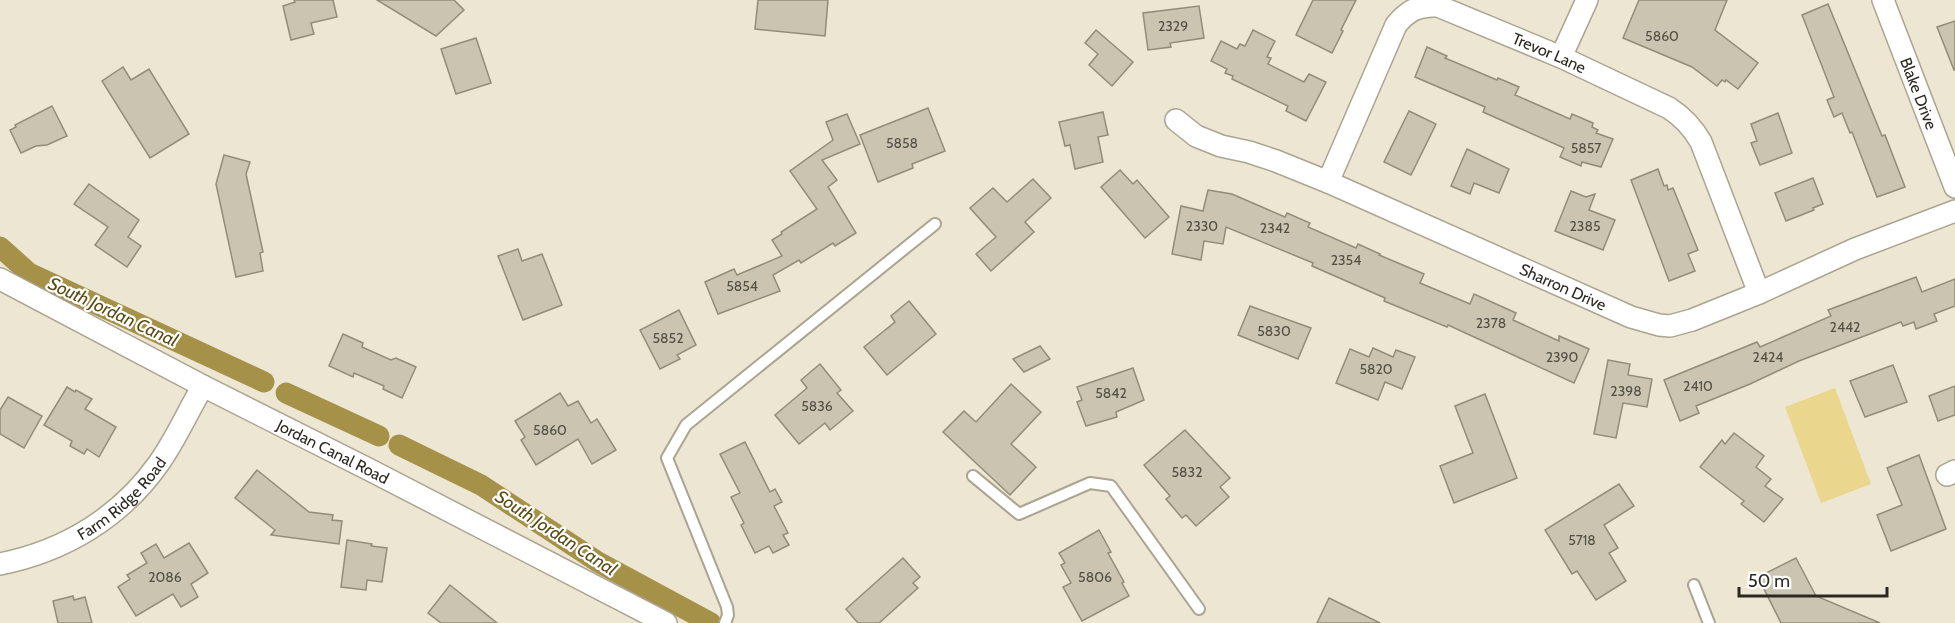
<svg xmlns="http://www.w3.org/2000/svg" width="1955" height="623" font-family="Cabin,sans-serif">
  <rect width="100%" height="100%" fill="#ece6d2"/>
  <!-- green -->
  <path fill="#ebd68d" d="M1835,388L1871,484L1821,503L1785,407Z"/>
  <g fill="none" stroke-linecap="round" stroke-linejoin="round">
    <!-- canal -->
    <g stroke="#a69149" stroke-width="21">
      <path d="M0,247L29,273L264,382"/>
      <path d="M286,393L379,436"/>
      <path d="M399,445L481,485L598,562L711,623"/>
    </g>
  </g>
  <!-- building -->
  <g fill="#cac4b0" stroke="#928c79" stroke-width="1.5">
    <path d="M294,0H333L337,17L311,23L314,34L291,40L283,6L295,2Z"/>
    <path d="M377,0H454L464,10L436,36Z"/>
    <path d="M758,0H828L825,36L755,29Z"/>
    <path d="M1313,0H1356L1341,30L1343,31L1332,53L1296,35Z"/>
    <path d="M1639,0H1727L1715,30L1758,63L1738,89L1726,80L1725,82L1722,80L1717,86L1692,67L1623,38Z"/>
    <path d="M1828,4L1882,136L1885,135L1905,187L1877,197L1852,132L1850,133L1842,113L1834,117L1827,100L1834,97L1802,15Z"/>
    <path d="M1199,6L1204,38L1170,43L1171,47L1148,50L1143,13Z"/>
    <path d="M1955,21V70H1954L1937,27Z"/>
    <path d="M1096,30L1133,62L1112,86L1089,65L1098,54L1085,43Z"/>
    <path d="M1253,30L1275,41L1267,57L1271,58L1268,64L1304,82L1309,74L1326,82L1306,121L1286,111L1288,106L1232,79L1233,76L1225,73L1227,69L1211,61L1221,41L1237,49L1240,44L1245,46Z"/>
    <path d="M476,38L491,83L456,94L441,49Z"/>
    <path d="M1427,47L1447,56L1445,58L1497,80L1498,78L1519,87L1515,95L1570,119L1572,114L1593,123L1592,127L1598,130L1596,133L1613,139L1601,167L1582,162L1581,166L1560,157L1564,148L1483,112L1485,107L1415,77Z"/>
    <path d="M123,67L131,80L149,69L189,134L150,158L102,81Z"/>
    <path d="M52,106L67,136L47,145L36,146L21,153L10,130L16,127L15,125Z"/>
    <path d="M928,108L945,151L912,164L913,168L878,182L860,135Z"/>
    <path d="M1409,111L1436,124L1411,175L1384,162Z"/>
    <path d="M1103,112L1108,135L1098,137L1103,162L1075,169L1070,145L1065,146L1059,122Z"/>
    <path d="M1778,113L1792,153L1760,165L1751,143L1757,141L1751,124Z"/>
    <path d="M847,114L860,144L822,160L837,180L828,187L856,233L835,246L833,243L801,263L799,260L773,275L780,291L718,314L705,282L734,269L737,275L782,256L772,240L782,234L781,232L817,209L790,171L833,140L826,122Z"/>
    <path d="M1467,149L1509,169L1499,193L1474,183L1470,194L1451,186Z"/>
    <path d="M224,155L250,162L246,174L263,252L260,253L263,271L236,277L216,184Z"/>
    <path d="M1658,169L1664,186L1667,185L1668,190L1673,188L1698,250L1688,254L1695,271L1669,281L1631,180Z"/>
    <path d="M1120,170L1133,184L1137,180L1169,217L1145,238L1101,187Z"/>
    <path d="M1813,178L1823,204L1813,208L1814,210L1786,221L1775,193Z"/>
    <path d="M1033,179L1051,198L1025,222L1034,232L991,271L976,254L996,237L970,208L993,188L1007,202Z"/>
    <path d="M89,184L139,220L128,237L141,246L127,267L95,245L108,227L74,204Z"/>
    <path d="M1208,190L1232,194L1285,217L1287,213L1310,223L1308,227L1356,248L1358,244L1380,254L1379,255L1424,274L1420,283L1470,304L1474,294L1516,313L1513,320L1559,341V336L1589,349L1574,383L1448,325L1447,327L1384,301L1385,298L1312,266L1313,263L1226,227L1223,244L1204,241L1201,260L1172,254L1181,206L1203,211Z"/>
    <path d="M1571,191L1586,197L1595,194L1589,210L1615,220L1603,250L1555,231Z"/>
    <path d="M518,249L522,261L542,254L562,305L523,320L498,256Z"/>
    <path d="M1916,277L1922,292L1955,279V306L1934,314L1937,321L1916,329L1914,322L1903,326L1901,322L1799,361L1750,384L1696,406L1699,413L1680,421L1664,380L1757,342L1760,347L1831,316L1828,310Z"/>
    <path d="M909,301L936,334L887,375L864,347L895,322L891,316Z"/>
    <path d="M1250,306L1311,328L1298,359L1238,335Z"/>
    <path d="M679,310L696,345L677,355L680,359L660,369L640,330Z"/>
    <path d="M343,334L363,343L362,347L391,360L396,358L416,367L402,398L383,389L384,386L354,373L353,377L329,366Z"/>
    <path d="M1040,346L1050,359L1024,372L1013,359Z"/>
    <path d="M1373,348L1393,357L1396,350L1415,357L1402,389L1385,382L1378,400L1336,383L1350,349L1369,357Z"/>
    <path d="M1608,360L1630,364L1628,375L1652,379L1647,407L1623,403L1616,438L1594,434Z"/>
    <path d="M820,364L841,390L837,393L853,411L830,430L825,423L799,444L775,415L807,388L801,380Z"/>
    <path d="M1893,365L1907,402L1865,417L1850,381Z"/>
    <path d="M1133,368L1144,400L1116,412L1117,417L1086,426L1077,402L1082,400L1077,387Z"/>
    <path d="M1011,384L1041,412L1011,444L1036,467L1010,495L943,432L964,411L976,422Z"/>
    <path d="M1955,386V415L1938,421L1929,396Z"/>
    <path d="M67,387L75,392L76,390L92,399L85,409L116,427L99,457L87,449L84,454L70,446L72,441L44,425Z"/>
    <path d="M560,393L568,406L578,401L591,423L597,419L616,450L592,464L578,439L536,465L521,440L525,437L515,421Z"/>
    <path d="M1485,394L1517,478L1454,503L1440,466L1473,453L1455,406Z"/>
    <path d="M8,397L42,416L24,448L0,434V410Z"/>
    <path d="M1185,430L1230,478L1220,487L1229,497L1196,526L1186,515L1182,518L1166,499L1170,496L1144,465Z"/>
    <path d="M1734,433L1764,456L1756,467L1771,479L1765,486L1783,499L1764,522L1741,504L1744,501L1700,467L1722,440L1725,444Z"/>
    <path d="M745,442L770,492L775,489L782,502L774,506L788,533L783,535L789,545L773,553L769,546L755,553L741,525L744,523L731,497L740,493L720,454Z"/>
    <path d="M1919,455L1946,529L1891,551L1877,515L1902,505L1887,468Z"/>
    <path d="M257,470L309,512L333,515L332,520L342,521L339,544L271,535L275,530L235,498Z"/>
    <path d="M1619,484L1634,506L1604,525L1618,548L1609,553L1626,581L1596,600L1577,571L1572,574L1545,530Z"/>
    <path d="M1099,530L1111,552L1108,553L1124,582L1122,583L1129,596L1082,621L1063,587L1071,583L1061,565L1065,563L1059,553Z"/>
    <path d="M347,540L372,544L371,546L387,548L382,582L367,580L366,590L341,587Z"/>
    <path d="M189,543L208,573L191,584L198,597L181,607L173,594L136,616L118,587L130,579L127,575L147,563L141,553L156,544L164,558Z"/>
    <path d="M903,558L920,577L913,583L918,588L879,623H858L846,609Z"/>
    <path d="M1796,558L1816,596L1880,623H1781L1758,577Z"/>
    <path d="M450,585L497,623H441L428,613Z"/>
    <path d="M73,596L74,600L85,597L92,623H58L53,601Z"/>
    <path d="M1329,598L1380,623H1317Z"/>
  </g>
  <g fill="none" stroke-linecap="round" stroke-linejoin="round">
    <defs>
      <g id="service">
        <path d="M973,476L1019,514L1090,483L1111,486L1199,609"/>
        <path d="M1694,585L1709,623"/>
        <path d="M725,623L728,615L727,607L667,458L686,425L935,224"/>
      </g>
      <g id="minor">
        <path id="s1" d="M1883,0L1955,187"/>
        <path d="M1561,57L1587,0"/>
        <path id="s2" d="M1176,120L1196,136L1221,146L1249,152L1276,161L1328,182L1631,317L1659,325L1670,326L1692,320L1759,293L1855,249L1955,211"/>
        <path id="s3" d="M1328,182L1396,25C1408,10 1419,5 1438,6L1561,57L1669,108C1683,117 1693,128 1701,142L1759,293"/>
        <path id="s4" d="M0,279L203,386L370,470L666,623"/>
        <path d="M1947,475L1955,471"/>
        <path id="s5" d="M0,564C65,551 121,517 159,463C176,439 188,411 203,386"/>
      </g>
    </defs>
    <!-- service casing -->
    <use href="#service" stroke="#aaa491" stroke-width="14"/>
    <!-- minor casing -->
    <use href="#minor" stroke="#aaa491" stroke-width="24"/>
    <!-- service -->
    <use href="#service" stroke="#fff" stroke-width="10"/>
    <!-- minor -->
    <use href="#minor" stroke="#fff" stroke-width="21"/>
  </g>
  <g text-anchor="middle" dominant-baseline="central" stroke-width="4.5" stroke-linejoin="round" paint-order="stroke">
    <!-- number labels -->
    <g font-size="14" fill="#524f44">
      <text x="1173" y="26">2329</text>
      <text x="1662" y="36">5860</text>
      <text x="902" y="143">5858</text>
      <text x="1586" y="148">5857</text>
      <text x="1202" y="226">2330</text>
      <text x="1585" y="226">2385</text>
      <text x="1275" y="228">2342</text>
      <text x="1346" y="260">2354</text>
      <text x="742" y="286">5854</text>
      <text x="1491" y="323">2378</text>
      <text x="1845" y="327">2442</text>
      <text x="1274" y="331">5830</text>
      <text x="668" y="338">5852</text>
      <text x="1562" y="357">2390</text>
      <text x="1768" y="357">2424</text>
      <text x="1376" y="369">5820</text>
      <text x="1698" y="386">2410</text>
      <text x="1626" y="391">2398</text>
      <text x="1111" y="393">5842</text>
      <text x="817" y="406">5836</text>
      <text x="550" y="430">5860</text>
      <text x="1187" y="472">5832</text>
      <text x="1582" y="540">5718</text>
      <text x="165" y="577">2086</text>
      <text x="1095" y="577">5806</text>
    </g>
    <!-- street labels -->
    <g font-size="16" fill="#2a2820" stroke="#fff">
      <text stroke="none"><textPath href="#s3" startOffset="340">Trevor Lane</textPath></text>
      <text stroke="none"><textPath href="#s1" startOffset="100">Blake Drive</textPath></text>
      <text stroke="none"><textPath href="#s2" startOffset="423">Sharron Drive</textPath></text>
      <text stroke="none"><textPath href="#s4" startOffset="375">Jordan Canal Road</textPath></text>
      <text stroke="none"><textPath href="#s5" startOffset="141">Farm Ridge Road</textPath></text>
    </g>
    <!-- water labels -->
    <g font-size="18" font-style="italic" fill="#5a4b13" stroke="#fff">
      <text transform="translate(113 312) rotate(25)">South Jordan Canal</text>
      <text transform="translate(556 533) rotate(33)">South Jordan Canal</text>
    </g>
  </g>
  <!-- scale -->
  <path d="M1739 587v9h148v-9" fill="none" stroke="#2a2820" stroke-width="3"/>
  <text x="1748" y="587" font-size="18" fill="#2a2820" stroke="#ffffff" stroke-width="4.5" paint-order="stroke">50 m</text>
</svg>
